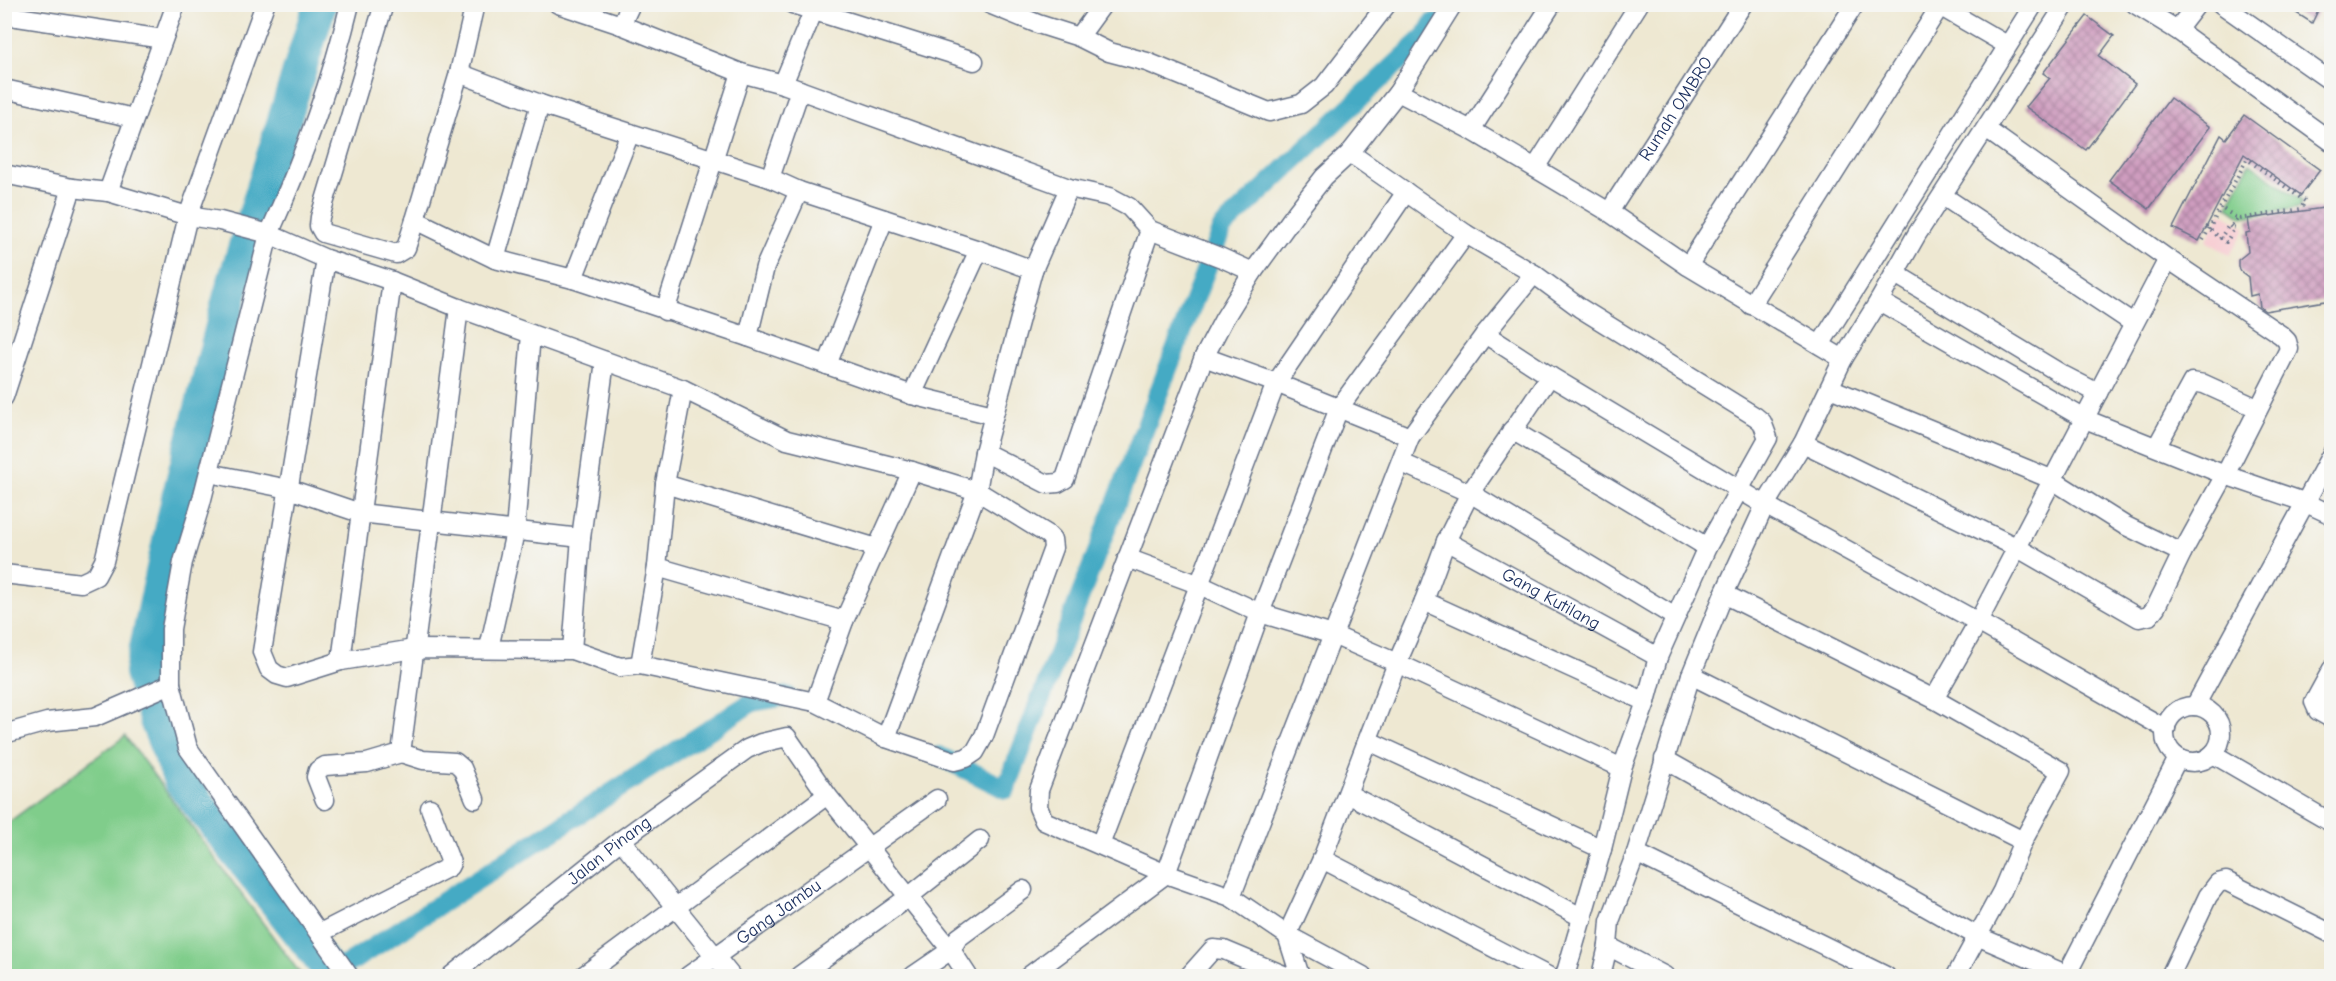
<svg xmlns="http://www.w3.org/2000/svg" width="2336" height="981" font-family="'Comic Neue',sans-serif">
  <defs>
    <pattern id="building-cross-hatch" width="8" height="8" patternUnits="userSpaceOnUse" patternTransform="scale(1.5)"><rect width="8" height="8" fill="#cf9dbf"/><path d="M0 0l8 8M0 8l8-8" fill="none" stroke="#a7809e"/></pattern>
  </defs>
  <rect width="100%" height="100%" fill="#f6f6f2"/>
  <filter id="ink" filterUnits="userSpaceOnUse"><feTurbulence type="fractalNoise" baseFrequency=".0167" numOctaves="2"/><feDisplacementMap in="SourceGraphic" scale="12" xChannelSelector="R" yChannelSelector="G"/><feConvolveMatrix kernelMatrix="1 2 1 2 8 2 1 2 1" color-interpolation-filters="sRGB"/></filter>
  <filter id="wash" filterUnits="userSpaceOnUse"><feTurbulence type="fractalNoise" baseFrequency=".008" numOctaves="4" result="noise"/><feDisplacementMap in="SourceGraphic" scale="24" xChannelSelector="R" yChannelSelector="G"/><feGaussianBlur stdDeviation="1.35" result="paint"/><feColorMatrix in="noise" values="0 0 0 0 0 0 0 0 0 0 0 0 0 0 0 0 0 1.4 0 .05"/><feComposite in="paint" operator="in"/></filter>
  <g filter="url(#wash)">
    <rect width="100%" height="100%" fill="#eee8d2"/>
    <!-- built -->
    <path fill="#f7cfd4" d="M2221,212L2246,228L2230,255L2206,241Z"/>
    <!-- pitch -->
    <g fill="#80cd8b" stroke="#4e7e74" stroke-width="1.5">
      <path d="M2250,163L2302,201L2299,208L2242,217L2228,207Z"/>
      <path d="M125,736L302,976H14L5,964V825Z"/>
    </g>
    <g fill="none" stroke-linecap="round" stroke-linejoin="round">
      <!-- canal -->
      <g stroke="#44aac4" stroke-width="20">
        <path d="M939,756L1006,789L1222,228L1426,36L1433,23"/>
        <path d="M332,974L752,702L787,696"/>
      </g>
      <!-- river -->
      <path stroke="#44aac4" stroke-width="34" d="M320,4L230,295L178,498L141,672L155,718L180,780L332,974"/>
    </g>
    <g id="blocks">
      <!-- building -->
      <g fill="url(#building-cross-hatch)">
        <path d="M2282,4H2321L2312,23Z"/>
        <path d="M2087,16L2114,36L2099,56L2135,84L2086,150L2026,107L2050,78L2043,73Z"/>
        <path d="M2170,98L2210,127L2149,209L2109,180Z"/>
        <path d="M2244,115L2320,170L2301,195L2244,154L2199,241L2173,228L2221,135L2226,139Z"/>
        <path d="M2323,208L2327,233L2331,232V300L2265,311L2260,307L2258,294L2250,296L2248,277L2239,270L2238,266V260L2248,252L2246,233L2250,232L2248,219Z"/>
      </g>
    </g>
  </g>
  <g filter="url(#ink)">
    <use href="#blocks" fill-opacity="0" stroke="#657087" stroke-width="1.5"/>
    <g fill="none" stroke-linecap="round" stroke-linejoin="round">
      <defs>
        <g id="minor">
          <path d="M384,4L320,217L319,226L323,233L396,254L406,248L415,220L459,73L475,4"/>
          <path d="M558,4L621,25L741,73L783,84L1069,188L1110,197L1129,207L1150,230L1222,258L1253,272"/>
          <path d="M792,4L974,61"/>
          <path d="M989,4L1038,24L1079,37L1103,4"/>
          <path d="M1936,4L2007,45"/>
          <path d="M2135,4L2177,30L2332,142"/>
          <path d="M2221,4L2332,82"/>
          <path d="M4,15L163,39"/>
          <path d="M621,25L631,4"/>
          <path d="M2177,30L2197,4"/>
          <path d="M1079,37L1109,52L1147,62L1269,112L1301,104L1324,86L1387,4"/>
          <path d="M459,73L540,104L770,178L799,191L979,250L1033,270"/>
          <path d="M783,84L813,12"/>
          <path d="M4,89L134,118"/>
          <path d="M1398,92L1471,130L1609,212L1688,266L1843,359"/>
          <path d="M1471,130L1552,4"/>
          <path d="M1350,153L1466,234L1534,274L1580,308L1756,417L1762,422L1768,438L1707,547L1658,657L1646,702L1622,768L1602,849L1565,976"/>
          <path d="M1535,168L1639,4"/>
          <path d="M4,174L72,188L108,192L188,216L220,221L269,234L326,259L392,281L459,308L683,389L787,440L912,471L977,491L1047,534L1052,539L1053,548L984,736L975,752L966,758L954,761L886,738L815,702L640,665L620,667L572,650L414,649L341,661L287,678L277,675L269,669L262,652L326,259"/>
          <path d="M770,178L800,90"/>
          <path d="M108,192L176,4"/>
          <path d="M1943,196L2133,323"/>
          <path id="s1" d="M1609,212L1743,4"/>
          <path d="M415,220L495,259L573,279L748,337L912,395L993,415"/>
          <path d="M495,259L540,104"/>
          <path d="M1688,266L1855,4"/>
          <path d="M1894,273L2063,375L2098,393"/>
          <path d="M573,279L630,133"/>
          <path d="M1879,301L2085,419L2225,475L2304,502L2332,515"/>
          <path d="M1751,305L1940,6"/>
          <path d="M665,311L741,73"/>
          <path d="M1485,334L1550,376L1765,505L1978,622L2166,729"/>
          <path d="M748,337L765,267L799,191"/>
          <path d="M1820,345L2034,4"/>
          <path d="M1204,357L1276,383L1410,437"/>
          <path d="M827,365L884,219"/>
          <path d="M1830,388L2051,479L2124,525L2182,553"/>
          <path d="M912,395L979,250"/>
          <path d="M4,397L72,188"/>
          <path d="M1512,430L1707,547"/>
          <path d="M1803,443L2016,547L2139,618L2149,616L2156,607L2182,553L2225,475L2289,349L2287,341L2281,335L2168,259L1986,129"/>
          <path d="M2157,446L2192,382L2204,384L2257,408"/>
          <path d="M984,452L1047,484L1058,483L1065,479L1150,230"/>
          <path d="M1402,463L1470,493L1675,617"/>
          <path d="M209,473L289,489L360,513L581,538"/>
          <path d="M665,484L877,548"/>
          <path id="s2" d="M1446,541L1658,657"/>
          <path d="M1127,558L1200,585L1260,613L1333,635L1397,663L1622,768"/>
          <path d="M657,567L844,621"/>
          <path d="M4,574L81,583L96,576L104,561L188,216L265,4"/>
          <path d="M1724,594L1934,699L2061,771L2023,841L2002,891L1956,976"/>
          <path d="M1424,601L1646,702"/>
          <path d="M489,648L515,532L531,334"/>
          <path d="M572,650L581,538L605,361"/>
          <path d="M341,661L392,281"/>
          <path d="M640,665L657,567L665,484L683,389"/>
          <path d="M2332,669L2314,702L2318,711L2332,719"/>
          <path d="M1691,675L2023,841"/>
          <path d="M1934,699L1978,622L2168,259"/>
          <path d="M815,702L844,621L912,471"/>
          <circle cx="2193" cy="734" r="28"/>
          <path d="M2195,706L2332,453"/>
          <path d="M4,734L47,722L95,717L171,684"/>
          <path d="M886,738L977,491L984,452L1033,270L1069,188"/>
          <path d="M1369,741L1602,849"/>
          <path d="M401,753L459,308"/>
          <path d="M2213,754L2332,823"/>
          <path d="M1664,759L1977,936L2070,976"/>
          <path d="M1348,794L1583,918"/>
          <path d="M325,800L316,777L318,770L325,766L367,763L401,753L423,760L455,762L462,768L475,799"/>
          <path d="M621,840L731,976"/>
          <path d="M1100,845L1276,383L1406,192"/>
          <path d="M1636,853L1610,921L1608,946L1665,976"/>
          <path d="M1322,859L1548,976"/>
          <path d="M1231,897L1410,437L1485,334L1534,274"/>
          <path d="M320,933L449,867L451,863L430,808"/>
          <path d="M349,976L188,748L171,684V629L183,562L201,503L269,234C302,161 331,83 350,4"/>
          <path id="s3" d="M451,976L621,840L747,749L761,743L787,737L827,795L951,950L968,976"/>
          <path d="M583,976L827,795"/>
          <path id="s4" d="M688,976L937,799"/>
          <path d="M799,976L907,898L980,840"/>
          <path d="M913,976L951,950L958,938L1023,890"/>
          <path d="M1029,976L1166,874L1260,613L1339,408L1466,234"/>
          <path d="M1189,976L1213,949L1224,950L1286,976"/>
          <path d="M1300,976L1287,935L1322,859L1397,663L1424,601L1446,541L1470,493L1550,376"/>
          <path d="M1363,976L1287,935L1231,897L1166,874L1044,821L1038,807L1039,790L1204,357L1224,319L1253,272L1298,210L1324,177L1350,153L1398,92L1453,4"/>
          <path d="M1601,976L1608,946"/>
          <path d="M1886,976L1636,853L1691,675L1724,594L1765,505L1803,443L1843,359L1879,301L1917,234L2066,4"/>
          <path d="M2066,976L2178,758"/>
          <path d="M2170,976L2208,896L2218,883L2226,881L2332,934"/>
        </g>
      </defs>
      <!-- minor casing -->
      <use href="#minor" stroke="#657087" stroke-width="21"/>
      <!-- path -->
      <g stroke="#657087" stroke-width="4" stroke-dasharray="1.5 4.5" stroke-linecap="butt">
        <path d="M2206,227L2226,242L2235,228L2231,227L2237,218"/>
        <path d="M2220,239L2229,225L2231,227"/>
        <path d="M2203,240L2209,229L2247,159L2305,201L2301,209L2239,219L2221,208"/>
      </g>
      <!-- minor -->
      <use href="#minor" stroke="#fff" stroke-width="18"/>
    </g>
  </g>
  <g text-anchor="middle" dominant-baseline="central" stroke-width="6" stroke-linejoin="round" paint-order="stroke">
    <!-- street labels -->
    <g font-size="18" fill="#1b2f5e" stroke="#f6f6f2">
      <text stroke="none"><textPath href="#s1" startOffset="123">Rumah OMBRO</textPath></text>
      <text stroke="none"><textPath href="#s2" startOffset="120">Gang Kutilang</textPath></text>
      <text stroke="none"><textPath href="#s3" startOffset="202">Jalan Pinang</textPath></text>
      <text stroke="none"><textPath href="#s4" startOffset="111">Gang Jambu</textPath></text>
    </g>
  </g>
  <!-- margin -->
  <rect width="2336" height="981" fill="none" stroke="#f6f6f2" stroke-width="24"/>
</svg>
